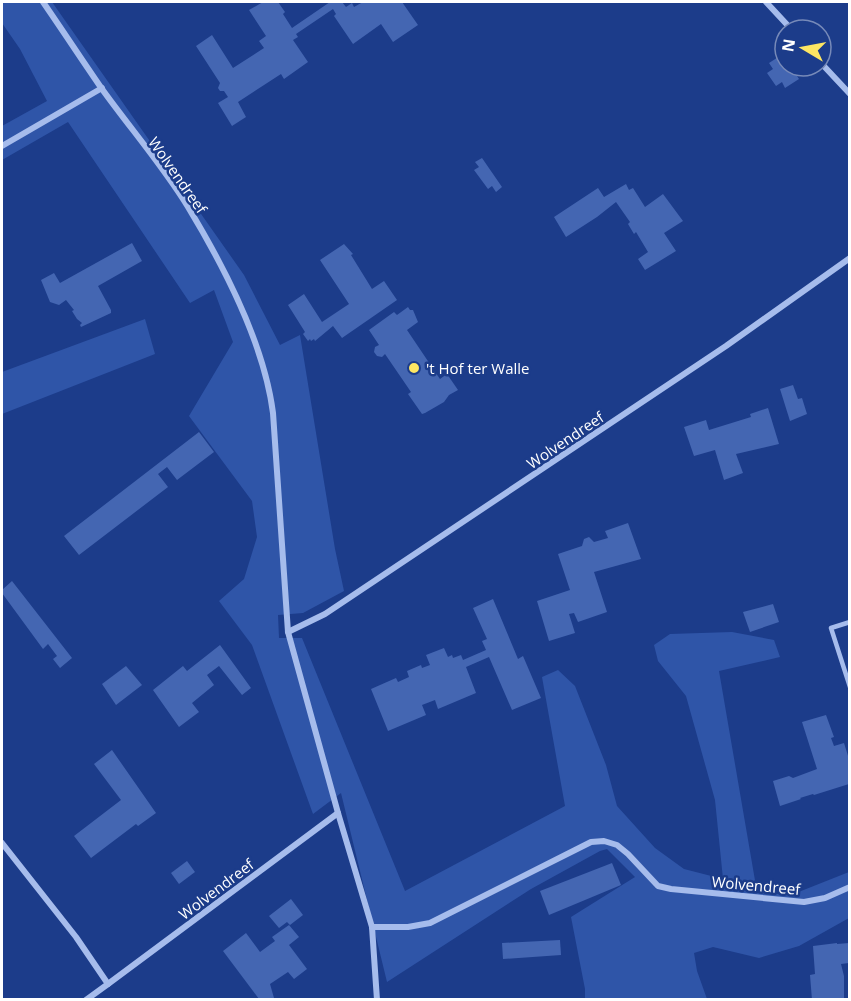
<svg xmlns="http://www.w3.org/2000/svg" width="851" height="1001" font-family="'Open Sans',sans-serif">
  <rect width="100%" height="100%" fill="#1c3c8a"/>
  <!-- green -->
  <g fill="#2f55a8">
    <path d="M2,2H52L244,275L280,345L300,335L335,549L344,591L303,613L278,615L279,638H302L405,891L565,806L542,677L558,670L575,686L606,765L617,806L655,848L684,869L723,879L715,800L686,696L658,661L654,645L670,634L732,632L774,640L780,657L719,671L757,892L791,895L849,872V918L799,946L759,958L713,947L694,953L697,971L707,999H585V989L571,917L635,877L607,849L600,851L531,889L387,982L341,793L313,814L252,645L219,601L244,579L257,537L252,501L189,416L233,342L214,290L190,303L68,122L2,160V126L47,101L20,49L2,23Z"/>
    <path d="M145,319L155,354L2,414V372Z"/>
  </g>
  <!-- building -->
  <g fill="#4466b2">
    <path d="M263,2H278L285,12L283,14L292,28L330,2H342L346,7L352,3L354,7L363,2H402L418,25L393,42L381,24L353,44L334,16L336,14L333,9L296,34L298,37L293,40L308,62L284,79L281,74L238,102L246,117L232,126L218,103L228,97L224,91H220L218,88L220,83L196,46L212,35L233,68L264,48L259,41L266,36L249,10Z"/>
    <path d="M783,54L785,58V66H799L801,69L795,73L799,79L785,88L782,82L776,86L767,73L773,69L769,63Z"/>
    <path d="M482,158L502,187L496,192L492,186L488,189L474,170L479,167L475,162Z"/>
    <path d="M626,184L629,190L633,188L645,207L663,194L683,221L664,233L676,251L645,270L638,259L648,252L636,232L634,234L628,224L630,222L616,202L597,217L566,237L554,217L598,188L604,197Z"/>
    <path d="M132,243L142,261L98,286L111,310V313L81,327L80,325L82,323L77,319L72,311L74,310L66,300L59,305L50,302L41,280L54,273L60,283Z"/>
    <path d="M344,244L353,254L351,255L372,289L384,281L397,300L342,338L333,326L315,341L314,339L311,341L310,339L308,341L303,334L305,332L288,305L304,294L322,322L349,304L320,260Z"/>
    <path d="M408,307L410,310H413L418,322L407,330L440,379L447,374L458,390L449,395L444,402L425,413L422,414L408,394L411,392L385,354L382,357L377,356L374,352L375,347L379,345L369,330L394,312L397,315Z"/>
    <path d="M793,385L798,399L802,398L807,414L790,421L780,389Z"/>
    <path d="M768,408L779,444L736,454L743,473L724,480L715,450L694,456L684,427L706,420L709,430L751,417L750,414Z"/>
    <path d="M199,432L214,452L177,480L167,467L158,474L168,487L79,555L64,536Z"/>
    <path d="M628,523L641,559L594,572L607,612L578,622L574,613L569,614L575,633L549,641L537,601L570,590L558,554L582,546L584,539L589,537L594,542L608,538L605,531Z"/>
    <path d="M12,581L72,658L60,668L53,659L57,656L48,644L43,649L2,593V590Z"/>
    <path d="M493,599L518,659L523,656L541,698L512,710L489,657L466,667L476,693L438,709L435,700L422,705L426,715L388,731L371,689L396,678L398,682L409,677L407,671L421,665L422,668L430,665L426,655L444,648L448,657L452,655L453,658L461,655L463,660L486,650L482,641L487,639L473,608Z"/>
    <path d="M773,604L779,622L750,632L743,612Z"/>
    <path d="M220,645L251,688L242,695L219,666L207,675L214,685L192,703L199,712L179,727L153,690L183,666L187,671Z"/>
    <path d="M126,666L142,685L116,705L102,684Z"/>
    <path d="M826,715L834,737L831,738L834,746L844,743L849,759V784L814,795L813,794L800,798L801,799L780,806L773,781L789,776L793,778L817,769L802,722Z"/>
    <path d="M112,750L156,813L138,826L136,824L91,858L74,836L121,800L94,764Z"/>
    <path d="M187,861L195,872L179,884L171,873Z"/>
    <path d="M612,863L621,885L549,915L540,891Z"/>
    <path d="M291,899L303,915L290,925L287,922L279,928L269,916Z"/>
    <path d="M289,925L299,937L289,945L307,969L294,979L288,972L270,984L274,998L272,999H259L223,951L246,933L260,952L275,941L272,937Z"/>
    <path d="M560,940L561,955L503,959L502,943Z"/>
    <path d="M837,943V944L849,943V963L841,964L844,976V999L812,1000L810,975L815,974L813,946Z"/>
  </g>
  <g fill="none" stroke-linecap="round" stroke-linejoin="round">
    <!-- lane -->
    <path stroke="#a6bcec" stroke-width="4.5" d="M850,622L831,628L850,687"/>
    <!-- street -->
    <g stroke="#a6bcec" stroke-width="6">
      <path d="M43,2C63,31 82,60 102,89C130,128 163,166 188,207C225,268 264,343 273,413L288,632L338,813L372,927L377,1000"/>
      <path d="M766,2L792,30"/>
      <path d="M821,63L850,94"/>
      <path d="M2,146L102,88"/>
      <path d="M288,632L325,614L726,346L850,258"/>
      <path d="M2,843L76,937L108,984L86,1000"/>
      <path d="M372,927H408L430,923L591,842L604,841L617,845L628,854L658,886L671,889L804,902L825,898L850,887"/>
      <path d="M108,984L338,813"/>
    </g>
  </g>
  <!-- markers -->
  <circle fill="#fde663" stroke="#1c3c8a" stroke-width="2" cx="414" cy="368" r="6"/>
  <g text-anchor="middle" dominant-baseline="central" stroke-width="5" stroke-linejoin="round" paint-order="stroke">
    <!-- street labels -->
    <g font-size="15" fill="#fff" stroke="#1c3c8a">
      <text transform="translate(178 175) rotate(55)">Wolvendreef</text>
      <text transform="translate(565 440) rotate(-34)">Wolvendreef</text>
      <text transform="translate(756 885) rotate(5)">Wolvendreef</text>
      <text transform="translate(216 889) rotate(-37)">Wolvendreef</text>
    </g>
    <!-- poi labels -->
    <g font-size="15" fill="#fff" stroke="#1c3c8a" text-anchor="start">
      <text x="426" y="368">'t Hof ter Walle</text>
    </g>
  </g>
  <!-- border -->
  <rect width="851" height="1001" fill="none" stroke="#ffffff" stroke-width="6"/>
  <!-- north arrow -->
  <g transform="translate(803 48) rotate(280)"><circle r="28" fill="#1c3c8a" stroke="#778ab9" stroke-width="1.5"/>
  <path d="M0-4.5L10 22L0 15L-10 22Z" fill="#fde663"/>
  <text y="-9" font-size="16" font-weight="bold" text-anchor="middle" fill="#ffffff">N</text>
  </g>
</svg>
